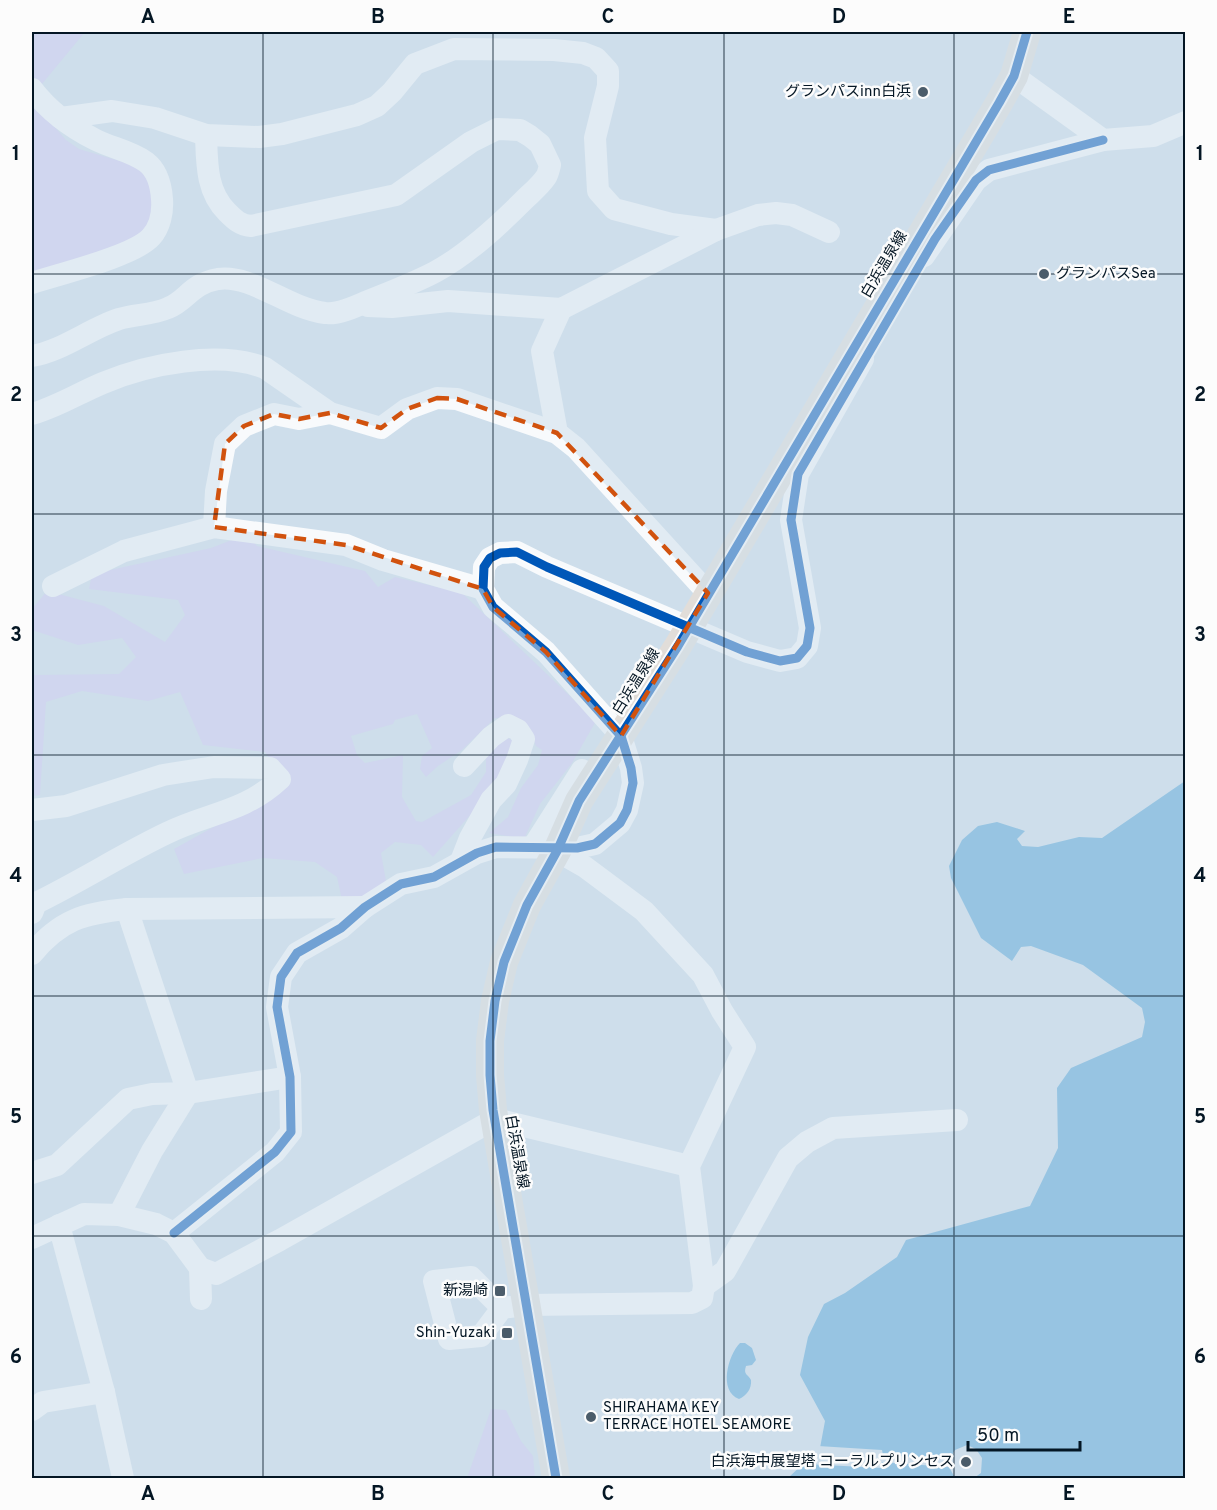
<svg xmlns="http://www.w3.org/2000/svg" width="1217" height="1510" font-family="Overpass,'Noto Sans JP',sans-serif">
  <rect width="100%" height="100%" fill="#cedeeb"/>
  <!-- green -->
  <g fill="#d2ccf3">
    <path d="M32,32H85L32,96Z"/>
    <path d="M32,101L66,140L79,149L137,166L157,192L148,229L130,245L32,274Z"/>
    <path d="M247,534L257,546L365,571L378,587L395,577L462,593L596,721L572,763L540,804L524,839L489,833L508,817L521,788L538,765L542,750L536,746L528,726L511,717L495,718L462,750L438,766L426,777L420,769L422,756L432,748L417,714L395,720L393,724L351,736L357,755L365,763L403,755L402,797L416,821L422,822L471,795L486,772V750L505,736L513,741L495,787L433,857L421,845L395,842L381,853L386,881L363,898L342,900L337,877L315,862L263,858L184,874L174,849L289,785L265,752L203,745L180,692L148,701L82,691L46,702L40,795L32,796V675L119,674L136,657L122,638L78,645L32,630V609L47,591L104,606L165,642L185,615L178,600L89,589L92,574L211,548Z"/>
    <path d="M491,1409L506,1410L521,1441L533,1456L535,1478H467Z"/>
  </g>
  <!-- water -->
  <g fill="#55a5d7">
    <path d="M1185,781V1478H788L820,1448L825,1421L800,1375L808,1337L824,1304L845,1293L897,1257L906,1240L1030,1206L1058,1148L1057,1088L1071,1068L1142,1037L1145,1022L1142,1008L1083,965L1031,946L1021,947L1012,961L981,938L951,878L949,866L962,840L978,826L997,822L1025,831L1017,839L1022,846L1038,847L1079,837L1102,838Z"/>
    <path d="M740,1343H745L752,1348L756,1360L752,1365L746,1366C743,1375 748,1374 751,1380C752,1389 746,1396 739,1399C718,1391 728,1355 740,1343Z"/>
  </g>
  <!-- pier -->
  <path fill="#cedeeb" d="M967,1445L976,1449L982,1458L981,1473L974,1478H957L954,1476L949,1467L882,1462V1468L806,1464L805,1458L818,1446L882,1450L883,1455L949,1459L955,1450Z"/>
  <g fill="none" stroke-linecap="round" stroke-linejoin="round">
    <!-- minor -->
    <g stroke="#f8fafc" stroke-width="22">
      <path d="M1014,76L1103,140L1153,136L1186,122"/>
      <path d="M32,89C48,110 72,128 96,140C112,148 131,151 146,162C158,171 161,185 162,199C163,212 160,227 151,237C134,256 59,274 32,283"/>
      <path d="M61,118L112,111L155,118L206,135L259,137L282,134L357,115L377,106L392,92L415,64L454,49L554,50L583,53L596,58L608,71V86L595,138L598,191L614,209L671,224L716,230"/>
      <path d="M924,256L976,180L989,170L1103,140"/>
      <path d="M368,306L392,307L448,301L561,309L716,230L758,215L776,213L792,215L829,232"/>
      <path d="M32,356C62,351 89,329 119,319C135,314 152,315 168,308C188,300 190,284 218,279C252,274 289,309 325,313C338,315 357,306 368,301C391,292 414,283 435,272C468,254 498,226 524,200C531,193 540,186 546,177C548,174 549,169 550,165L540,144L530,136L520,130L497,129L471,142L396,195L251,226C240,225 235,220 227,212C206,191 207,163 206,135"/>
      <path d="M32,414C57,407 79,393 103,383C148,364 219,350 265,368L330,413L381,428L407,409L437,398L457,399L557,433L576,448L708,593"/>
      <path d="M557,433L542,351L561,309"/>
      <path d="M214,527L216,491L225,444L244,426L274,414L299,419L330,413"/>
      <path d="M53,586L124,551L214,527L346,545L383,560L483,589"/>
      <path d="M32,810L66,806L163,775L214,767L270,768L280,779C245,812 208,813 167,833C123,854 81,881 36,903L32,913"/>
      <path d="M533,847L582,770"/>
      <path d="M461,861L470,838L491,800L506,784L517,760L524,739L518,730L508,725L491,737L464,766"/>
      <path d="M127,909L188,1093"/>
      <path d="M32,954C60,920 84,913 127,909L365,907"/>
      <path d="M32,1173L57,1165L128,1099L152,1094L188,1093L290,1077"/>
      <path d="M119,1215L152,1151L188,1093"/>
      <path d="M59,1225L104,1392L123,1478"/>
      <path d="M174,1233L275,1152L291,1132L290,1077L277,1007L281,977L297,953L341,928L365,907L401,884L434,877L477,853L496,847L577,848L595,844L620,823L627,810L633,783L631,768L621,736L546,652L493,607L483,589L484,567L490,558L500,553L517,552L547,567L747,652L780,661L797,658L807,646L810,628L791,520L798,474L863,359"/>
      <path d="M32,1238L84,1214L119,1215L156,1224L174,1233L200,1268L216,1274L280,1240L495,1119L689,1166"/>
      <path d="M200,1268L201,1299"/>
      <path d="M704,1286L725,1271L788,1158L807,1142L833,1128L957,1120"/>
      <path d="M502,1308L471,1277L434,1281L449,1339L481,1336L502,1308L527,1305L692,1303L702,1298L704,1286L689,1166L745,1047L722,1011L703,975L644,911L585,867L557,851"/>
      <path d="M32,1410L43,1402L104,1392"/>
    </g>
    <!-- major -->
    <path stroke="#e1ddd9" stroke-width="28" d="M556,1478L493,1110L490,1075V1041L495,1001L504,962L527,905L557,851L579,801L678,646L999,103L1014,76L1027,32"/>
    <defs>
      <g id="cycleway">
        <path d="M174,1233L275,1152L291,1132L290,1077L277,1007L281,977L297,953L341,928L365,907L401,884L434,877L477,853L496,847L577,848L595,844L620,823L627,810L633,783L631,768L621,736L546,652L493,607L483,589L484,567L490,558L500,553L517,552L547,567L747,652L780,661L797,658L807,646L810,628L791,520L798,474L935,239L976,180L989,170L1103,140"/>
        <path d="M556,1478L493,1110L490,1075V1041L495,1001L504,962L527,905L557,851L579,801L678,646L999,103L1014,76L1027,32"/>
      </g>
    </defs>
    <!-- cycleway casing -->
    <use href="#cycleway" stroke="#fcfcfc" stroke-width="13"/>
    <!-- cycleway -->
    <use href="#cycleway" stroke="#0057b8" stroke-width="9"/>
  </g>
  <!-- marked area -->
  <path d="M0 0H1217V1510H0ZM437,398L457,399L557,433L708,593L621,736L546,652L493,607L483,589L346,545L214,527L225,444L244,426L274,414L299,419L330,413L381,428L407,409Z" fill="#cedeeb" fill-opacity=".55" fill-rule="evenodd"/>
  <path fill="none" stroke="#d1520e" stroke-width="4.5" stroke-dasharray="12 8" stroke-linejoin="round" d="M437,398L457,399L557,433L708,593L621,736L546,652L493,607L483,589L346,545L214,527L225,444L244,426L274,414L299,419L330,413L381,428L407,409Z"/>
  <!-- grid -->
  <path fill="none" stroke="#041624" stroke-width="1.5" stroke-opacity="0.55" d="M263,32V1478M493,32V1478M724,32V1478M954,32V1478M32,274H1186M32,514H1186M32,755H1186M32,996H1186M32,1236H1186"/>
  <!-- markers -->
  <g fill="#4b5c6a" stroke="#fcfcfc" stroke-width="2">
    <circle cx="923" cy="92" r="6"/>
    <circle cx="1044" cy="274" r="6"/>
    <rect x="494" y="1285" width="12" height="12" rx="3"/>
    <rect x="501" y="1327" width="12" height="12" rx="3"/>
    <circle cx="591" cy="1417" r="6"/>
    <circle cx="966" cy="1462" r="6"/>
  </g>
  <g text-anchor="middle" dominant-baseline="central" stroke-width="5" stroke-linejoin="round" paint-order="stroke">
    <!-- poi labels -->
    <g font-size="15" fill="#041624" stroke="#fcfcfc" text-anchor="end">
      <text x="911" y="92">グランパスinn白浜</text>
      <text x="1056" y="274" text-anchor="start">グランパスSea</text>
      <text x="488" y="1291">新湯崎</text>
      <text x="495" y="1333">Shin-Yuzaki</text>
      <text x="603" y="1408" text-anchor="start">SHIRAHAMA KEY<tspan x="603" dy="17">TERRACE HOTEL SEAMORE</tspan></text>
      <text x="954" y="1462">白浜海中展望塔 コーラルプリンセス</text>
    </g>
    <!-- street labels -->
    <g font-size="15" fill="#041624" stroke="#fcfcfc">
      <text transform="translate(885 265) rotate(-59)">白浜温泉線</text>
      <text transform="translate(637 682) rotate(-58)">白浜温泉線</text>
      <text transform="translate(516 1152) rotate(80)">白浜温泉線</text>
    </g>
  </g>
  <!-- border -->
  <rect width="1217" height="1510" fill="none" stroke="#fcfcfc" stroke-width="66"/>
  <!-- scale -->
  <path d="M968 1441v9h112v-9" fill="none" stroke="#041624" stroke-width="3"/>
  <text x="977" y="1441" font-size="18" fill="#041624" stroke="#fcfcfc" stroke-width="4.5" paint-order="stroke">50 m</text>
  <rect x="33" y="33" width="1151" height="1444" fill="none" stroke="#041624" stroke-width="2"/>
  <g font-size="20" text-anchor="middle" font-weight="bold" fill="#041624">
    <text x="148" y="23">A</text>
    <text x="378" y="23">B</text>
    <text x="608" y="23">C</text>
    <text x="839" y="23">D</text>
    <text x="1069" y="23">E</text>
    <text x="16" y="160">1</text>
    <text x="1200" y="160">1</text>
    <text x="16" y="401">2</text>
    <text x="1200" y="401">2</text>
    <text x="16" y="641">3</text>
    <text x="1200" y="641">3</text>
    <text x="16" y="882">4</text>
    <text x="1200" y="882">4</text>
    <text x="16" y="1123">5</text>
    <text x="1200" y="1123">5</text>
    <text x="16" y="1363">6</text>
    <text x="1200" y="1363">6</text>
    <text x="148" y="1500">A</text>
    <text x="378" y="1500">B</text>
    <text x="608" y="1500">C</text>
    <text x="839" y="1500">D</text>
    <text x="1069" y="1500">E</text>
  </g>
</svg>
